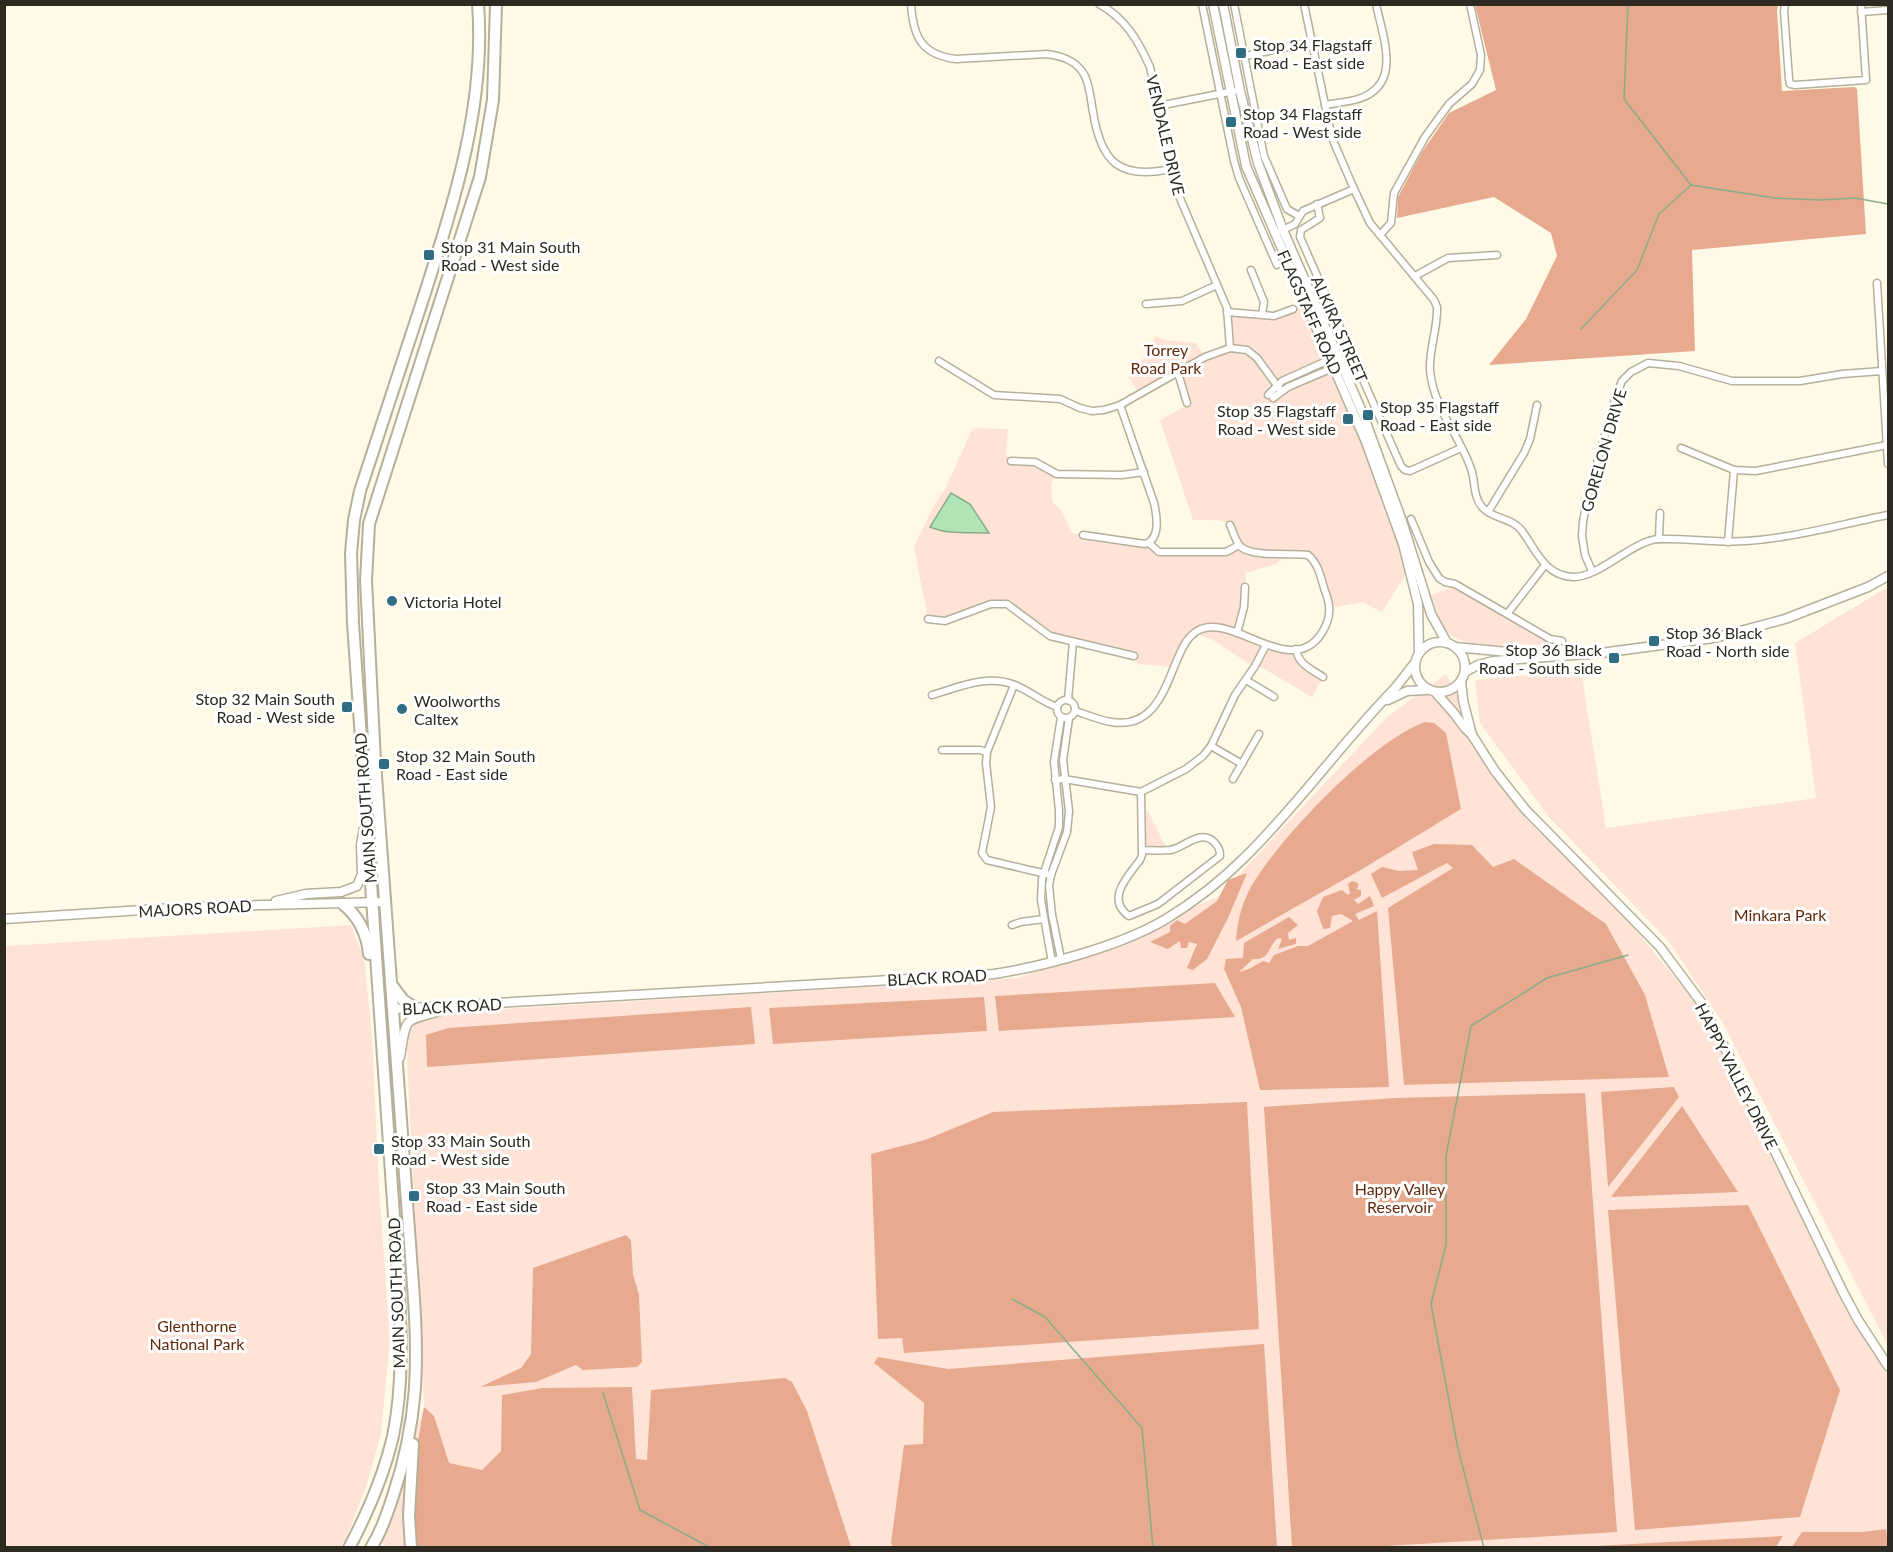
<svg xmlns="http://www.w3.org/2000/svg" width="1893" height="1552" font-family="Lato,sans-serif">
  <rect width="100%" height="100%" fill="#fffae8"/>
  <!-- green -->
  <g fill="#ffe3d7">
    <path d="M1308,305L1337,373L1410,568L1382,612L1363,602L1336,607L1330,604L1315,561L1308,555L1285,556L1276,564L1246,573L1244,607L1237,633L1261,643L1260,653L1252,666L1213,640L1200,635V630L1190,636L1175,667L1137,664L1136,659L1050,636L1007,604H991L945,621L928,619L914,547L932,509L946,487L973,428L1008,429L1006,454L1011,461H1027L1057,474L1051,483L1052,501L1062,512L1072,533L1145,544L1159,552H1226L1238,545C1226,516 1224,520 1193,520L1160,420L1188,405L1178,373L1139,393L1128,376L1142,369V360L1152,348L1155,336L1165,340L1196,343L1205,357L1230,348L1227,312L1274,316Z"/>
    <path d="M1453,587L1550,641V646L1505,643L1502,646C1454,641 1445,644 1431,595Z"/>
    <path d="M1888,587V1346L1723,1023L1670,943L1549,817L1480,723L1475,680L1581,670L1606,828L1816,798L1795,643Z"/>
    <path d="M1268,650L1296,652L1297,658L1323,677L1312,697L1259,666Z"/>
    <path d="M1446,674L1516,802L1619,910L1710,1020L1888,1367V1547L386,1548L381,1543L424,1407L405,1015L1018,978L1218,897L1387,717Z"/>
    <path d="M1145,811H1148L1166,847H1152L1146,844Z"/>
    <path d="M351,925L364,958L372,1036L379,1187L390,1339L381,1434L366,1487L347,1536L341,1547H5V946Z"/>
  </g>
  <!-- forest -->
  <g fill="#e7aa8e">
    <path d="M1475,5H1778L1777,11L1782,91L1854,87L1857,89L1866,234L1692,250L1695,351L1489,365L1526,319L1557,256L1551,233L1494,197L1397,218L1398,197L1422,152L1449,113L1496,90Z"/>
    <path d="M1425,722L1434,723L1446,733L1461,809L1364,868L1236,941C1237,922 1242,902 1252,885C1281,836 1372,741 1425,722Z"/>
    <path d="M1434,844L1472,845L1493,867L1514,859L1606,924L1645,995L1669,1077L1404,1085L1388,908L1453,868L1447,863L1382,898L1371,874L1382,867L1399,871L1418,870L1412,852Z"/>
    <path d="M1247,873L1228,918L1207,959L1193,970L1187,968L1197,944L1189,942L1187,948H1181L1180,941L1168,949L1150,942L1170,932V926L1177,920L1185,924L1217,901L1228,880Z"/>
    <path d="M1352,881L1358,883V887L1356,889L1361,890V896L1354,900L1358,904L1370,896L1374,906L1355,914L1359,920L1377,911L1389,1087L1260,1090L1241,1007L1224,969L1226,959L1243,958L1244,943L1289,917L1298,925L1288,933L1289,940L1296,938V944L1278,949L1282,939L1278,938C1267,947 1271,960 1253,959L1239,972L1249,969L1263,961L1269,963L1274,955L1298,946H1308L1353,921L1341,914L1332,916L1330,928L1323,929L1317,911L1323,897L1342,890L1348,895L1350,893L1348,884Z"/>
    <path d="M1215,983L1235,1017L999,1031L995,996Z"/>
    <path d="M984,997L987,1031L773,1044L769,1008Z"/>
    <path d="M751,1007L755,1044L427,1067L426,1035L448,1028Z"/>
    <path d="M1674,1087L1679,1097L1608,1187L1601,1092Z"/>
    <path d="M1585,1093L1617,1532L1370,1547H1292L1264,1107L1396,1098Z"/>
    <path d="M1247,1102L1259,1329L904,1353L902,1338L878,1339L871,1154L925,1140L993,1112Z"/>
    <path d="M1682,1106L1738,1192L1611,1197Z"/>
    <path d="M1748,1205L1840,1390L1800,1517L1635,1530L1608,1210Z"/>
    <path d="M626,1235L631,1240L633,1274L639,1295L642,1362L637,1367L583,1370L576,1365L536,1382L480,1387L521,1368L531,1354L533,1268Z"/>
    <path d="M1264,1344L1277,1547H893L891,1543L904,1445L923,1444L924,1403L874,1363L878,1357L948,1369Z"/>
    <path d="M785,1378L792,1382L807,1411L851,1547H405L403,1525L424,1407L434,1416L449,1463L482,1470L501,1451L502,1395L543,1388L632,1387L636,1459L647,1460L651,1390Z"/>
    <path d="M1886,1529L1888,1547H1792L1802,1532H1863Z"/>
    <path d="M1783,1536L1776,1547H1576Z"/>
  </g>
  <!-- water -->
  <path fill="#b1e4b6" stroke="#89ac89" stroke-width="1.5" d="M951,493L970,504L989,533C969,532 949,535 930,527Z"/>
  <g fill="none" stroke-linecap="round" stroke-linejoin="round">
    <!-- stream -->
    <g stroke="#89ac89" stroke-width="1.5">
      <path d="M1628,4L1624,99L1691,185L1775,198L1820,200L1855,198L1888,204"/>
      <path d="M1581,329L1637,270L1659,214L1691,185"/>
      <path d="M1012,1299L1045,1317L1142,1428L1153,1548"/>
      <path d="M603,1393L640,1510L711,1548"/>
      <path d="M1484,1548L1458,1449L1431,1304L1446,1245V1156L1471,1026L1547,978L1628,955"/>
    </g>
    <defs>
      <g id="minor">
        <path d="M911,4C913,37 922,55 956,59L1047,54C1063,56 1077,61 1085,76C1090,87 1091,101 1093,112C1101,162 1119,180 1171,169"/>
        <path d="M1099,4C1125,18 1138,40 1150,67L1176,189L1227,308L1230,348"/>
        <path d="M1202,4L1234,161L1239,178L1277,265"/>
        <path d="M1234,4L1264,156L1287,209L1299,216"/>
        <path d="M1304,4L1332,138L1354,189L1370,223L1434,300L1437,307C1438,328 1429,348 1430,370C1433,407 1458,433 1470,466C1476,479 1472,497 1483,508C1493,519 1513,518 1522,531C1536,550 1545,576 1573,577C1599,578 1633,540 1659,539C1688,538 1717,543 1746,541C1794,538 1841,524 1888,515"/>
        <path d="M1785,4L1784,11L1789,79L1790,84L1795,85L1866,80L1861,4"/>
        <path d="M1861,12L1888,10"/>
        <path d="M1245,56L1312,42"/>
        <path d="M1325,105C1336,103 1348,102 1358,99C1403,85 1383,38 1376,4"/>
        <path d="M1158,106L1234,91"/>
        <path d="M1317,204L1320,218L1301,230L1300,237L1401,466L1405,470L1410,471L1461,448"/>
        <path d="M1281,231L1295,224L1303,211L1354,189"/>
        <path d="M1380,235L1391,223L1394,193L1425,137L1449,104L1472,84L1480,70L1481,55L1470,4"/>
        <path d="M1251,270L1264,302L1262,314"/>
        <path d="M1415,276L1448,258L1497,255"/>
        <path d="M1877,283L1888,464"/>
        <path d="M1146,304L1182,301L1217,285"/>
        <path d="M1227,312L1274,316L1293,309"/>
        <path d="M939,361L994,395L1060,399L1080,408L1092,411L1104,410L1120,405L1205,357L1230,348L1247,350L1257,358L1281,391"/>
        <path d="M1178,373L1187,403"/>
        <path d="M1268,395L1282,381L1333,358"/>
        <path d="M1273,398L1288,387L1337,366"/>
        <path d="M1681,448L1734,470L1756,471L1887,445"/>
        <path d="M1011,461L1035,462L1057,474L1122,475L1144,472"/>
        <path d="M1488,512L1524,453L1530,439L1537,405"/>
        <path d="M1411,519L1429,562L1439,578L1445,582L1455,584L1507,614L1545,565"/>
        <path d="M1083,535L1145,544C1161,539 1157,516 1154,503L1120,405"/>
        <path d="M1659,539L1660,513"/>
        <path d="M1728,542L1734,470"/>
        <path d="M1149,543L1159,552H1226L1239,545"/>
        <path d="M1592,571L1585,555L1582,536L1583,522L1588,495L1616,396L1622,381L1631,372L1648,363L1679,366L1732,381H1800L1842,374L1882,371"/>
        <path d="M1507,614L1550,639L1562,641"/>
        <path d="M928,619L945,621L991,604H1007L1050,636L1134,656"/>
        <path d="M1237,633L1244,607L1245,587"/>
        <path d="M1296,649C1298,664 1311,669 1323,677"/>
        <path d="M1246,680L1274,697"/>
        <path d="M1014,685L987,752L986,763L991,807L982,853L987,860L1051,875"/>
        <path d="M932,695C960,687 986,674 1015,685C1030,691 1042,702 1057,707"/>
        <circle cx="1066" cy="709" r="9"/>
        <path d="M1068,700L1073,642"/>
        <path d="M1076,711C1087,715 1099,720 1111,722C1153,729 1164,691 1177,660C1182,649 1186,638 1197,631C1232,610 1293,683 1323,631C1331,617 1331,606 1325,591C1321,579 1319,564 1308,555C1293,553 1252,557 1241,547C1235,541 1233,531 1230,525"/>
        <path d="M1211,746L1242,764"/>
        <path d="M942,750H980L987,752"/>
        <path d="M1233,779L1259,734"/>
        <path d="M1055,780L1064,779L1141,792L1186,769L1203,756L1211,746L1235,695L1255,666L1266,645"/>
        <path d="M1141,792L1142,855L1140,860C1128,876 1105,899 1129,916L1158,904L1220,856C1220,850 1219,848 1215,843C1201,828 1185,847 1171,850C1162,851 1151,850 1142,850"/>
        <path d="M1012,925L1021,922L1044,919"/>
        <path d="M1061,959L1052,915L1049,886L1051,875L1067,832L1069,811L1063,760L1069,718"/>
        <path d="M1052,962L1041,900L1042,879L1059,827V810L1054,762L1061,717"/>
      </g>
      <g id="secondary">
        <path d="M1213,4L1246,166L1366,442L1403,544L1418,604L1419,653"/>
        <path d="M1223,4L1240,91L1258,163L1283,230L1363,414L1402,521L1431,614L1447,643"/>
        <circle cx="1440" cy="667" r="25"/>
        <path d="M1455,647L1528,654"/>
        <path d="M1465,672L1478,665L1494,661L1601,653L1714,638L1785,619L1868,587L1888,576"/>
        <path d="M1461,681L1463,700L1472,735"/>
        <path d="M1436,693L1453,712L1465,728L1472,735L1495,771L1525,809L1660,947L1701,1002L1726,1050L1843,1292L1858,1320L1888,1366"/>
        <path d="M1388,700L1407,691L1427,690"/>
        <path d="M276,901L306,894L341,892L357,886L362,874L361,845L364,828"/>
        <path d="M4,919L189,907L385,902"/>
        <path d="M393,1009L994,974C1045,966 1121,946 1166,919C1194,902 1222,880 1245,857C1299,804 1343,741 1396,687L1414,664"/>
        <path d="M400,1057C407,1014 402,1023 443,1010"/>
      </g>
      <g id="trunk">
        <path d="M343,904C359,917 367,933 369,954"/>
        <path d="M391,984L403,1000L415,1008"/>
        <path d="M349,1548C368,1512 384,1475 393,1436C404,1383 401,1328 398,1274L353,623L351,553L354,520L360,491C381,427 402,363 423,299C453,205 486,106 478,4"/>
        <path d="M371,1548C381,1532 387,1514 393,1496C418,1421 419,1363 413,1285L375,762L366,580L369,524L480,177L493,100L496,4"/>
        <path d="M411,1548L409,1516L413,1444"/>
      </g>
    </defs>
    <!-- minor casing -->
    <use href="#minor" stroke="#b5b09a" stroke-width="9"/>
    <!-- secondary casing -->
    <use href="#secondary" stroke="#b5b09a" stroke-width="11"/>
    <!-- trunk casing -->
    <use href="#trunk" stroke="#b5b09a" stroke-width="14"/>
    <!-- minor -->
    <use href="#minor" stroke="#fff" stroke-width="6"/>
    <!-- secondary -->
    <use href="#secondary" stroke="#fff" stroke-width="8"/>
    <!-- trunk -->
    <use href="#trunk" stroke="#fff" stroke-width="10"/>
  </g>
  <!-- markers -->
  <g fill="#306d83" stroke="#fff" stroke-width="2">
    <rect x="1235" y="47" width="12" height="12" rx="3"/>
    <rect x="1225" y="116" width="12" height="12" rx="3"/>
    <rect x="423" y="249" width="12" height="12" rx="3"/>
    <rect x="1362" y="409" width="12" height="12" rx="3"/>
    <rect x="1342" y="413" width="12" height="12" rx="3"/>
    <circle cx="392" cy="601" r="6"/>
    <rect x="1648" y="635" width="12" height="12" rx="3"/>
    <rect x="1608" y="652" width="12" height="12" rx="3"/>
    <rect x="341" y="701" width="12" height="12" rx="3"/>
    <circle cx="402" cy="709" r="6"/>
    <rect x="378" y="758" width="12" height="12" rx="3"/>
    <rect x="373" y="1143" width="12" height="12" rx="3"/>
    <rect x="408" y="1190" width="12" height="12" rx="3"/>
  </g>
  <g text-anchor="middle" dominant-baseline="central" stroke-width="6" stroke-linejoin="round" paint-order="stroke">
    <!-- poi labels -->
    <g font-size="16" fill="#2c2a21" stroke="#fff" text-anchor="start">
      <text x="1253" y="44">Stop 34 Flagstaff<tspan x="1253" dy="18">Road - East side</tspan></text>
      <text x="1243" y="113">Stop 34 Flagstaff<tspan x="1243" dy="18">Road - West side</tspan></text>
      <text x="441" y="246">Stop 31 Main South<tspan x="441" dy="18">Road - West side</tspan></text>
      <text x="1380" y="406">Stop 35 Flagstaff<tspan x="1380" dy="18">Road - East side</tspan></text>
      <text x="1336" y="410" text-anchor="end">Stop 35 Flagstaff<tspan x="1336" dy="18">Road - West side</tspan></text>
      <text x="404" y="601">Victoria Hotel</text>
      <text x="1666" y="632">Stop 36 Black<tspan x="1666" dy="18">Road - North side</tspan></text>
      <text x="1602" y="649" text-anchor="end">Stop 36 Black<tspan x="1602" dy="18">Road - South side</tspan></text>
      <text x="335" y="698" text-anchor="end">Stop 32 Main South<tspan x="335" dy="18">Road - West side</tspan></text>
      <text x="414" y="700">Woolworths<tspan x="414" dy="18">Caltex</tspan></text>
      <text x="396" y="755">Stop 32 Main South<tspan x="396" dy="18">Road - East side</tspan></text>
      <text x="391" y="1140">Stop 33 Main South<tspan x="391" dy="18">Road - West side</tspan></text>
      <text x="426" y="1187">Stop 33 Main South<tspan x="426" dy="18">Road - East side</tspan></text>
    </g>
    <!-- street labels -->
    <g font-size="16" fill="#2c2a21" stroke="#fff">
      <text transform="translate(1166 135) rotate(77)">VENDALE DRIVE</text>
      <text transform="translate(1310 312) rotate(66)">FLAGSTAFF ROAD</text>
      <text transform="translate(1340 329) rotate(66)">ALKIRA STREET</text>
      <text transform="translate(1603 450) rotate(-74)">GORELON DRIVE</text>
      <text transform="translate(365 808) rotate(-94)">MAIN SOUTH ROAD</text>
      <text transform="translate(195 908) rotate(-3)">MAJORS ROAD</text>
      <text transform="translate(937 977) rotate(-3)">BLACK ROAD</text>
      <text transform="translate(452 1006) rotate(-3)">BLACK ROAD</text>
      <text transform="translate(1737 1076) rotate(63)">HAPPY VALLEY DRIVE</text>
      <text transform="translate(396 1293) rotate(-92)">MAIN SOUTH ROAD</text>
    </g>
    <!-- park labels -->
    <g font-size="16" fill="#612a0c" stroke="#fff">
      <text x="1166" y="349">Torrey<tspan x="1166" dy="18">Road Park</tspan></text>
      <text x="1780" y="914">Minkara Park</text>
      <text x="1400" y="1188">Happy Valley<tspan x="1400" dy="18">Reservoir</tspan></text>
      <text x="197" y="1325">Glenthorne<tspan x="197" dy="18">National Park</tspan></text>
    </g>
  </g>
  <!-- border -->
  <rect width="1893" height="1552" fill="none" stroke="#2c2a21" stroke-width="12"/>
</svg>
